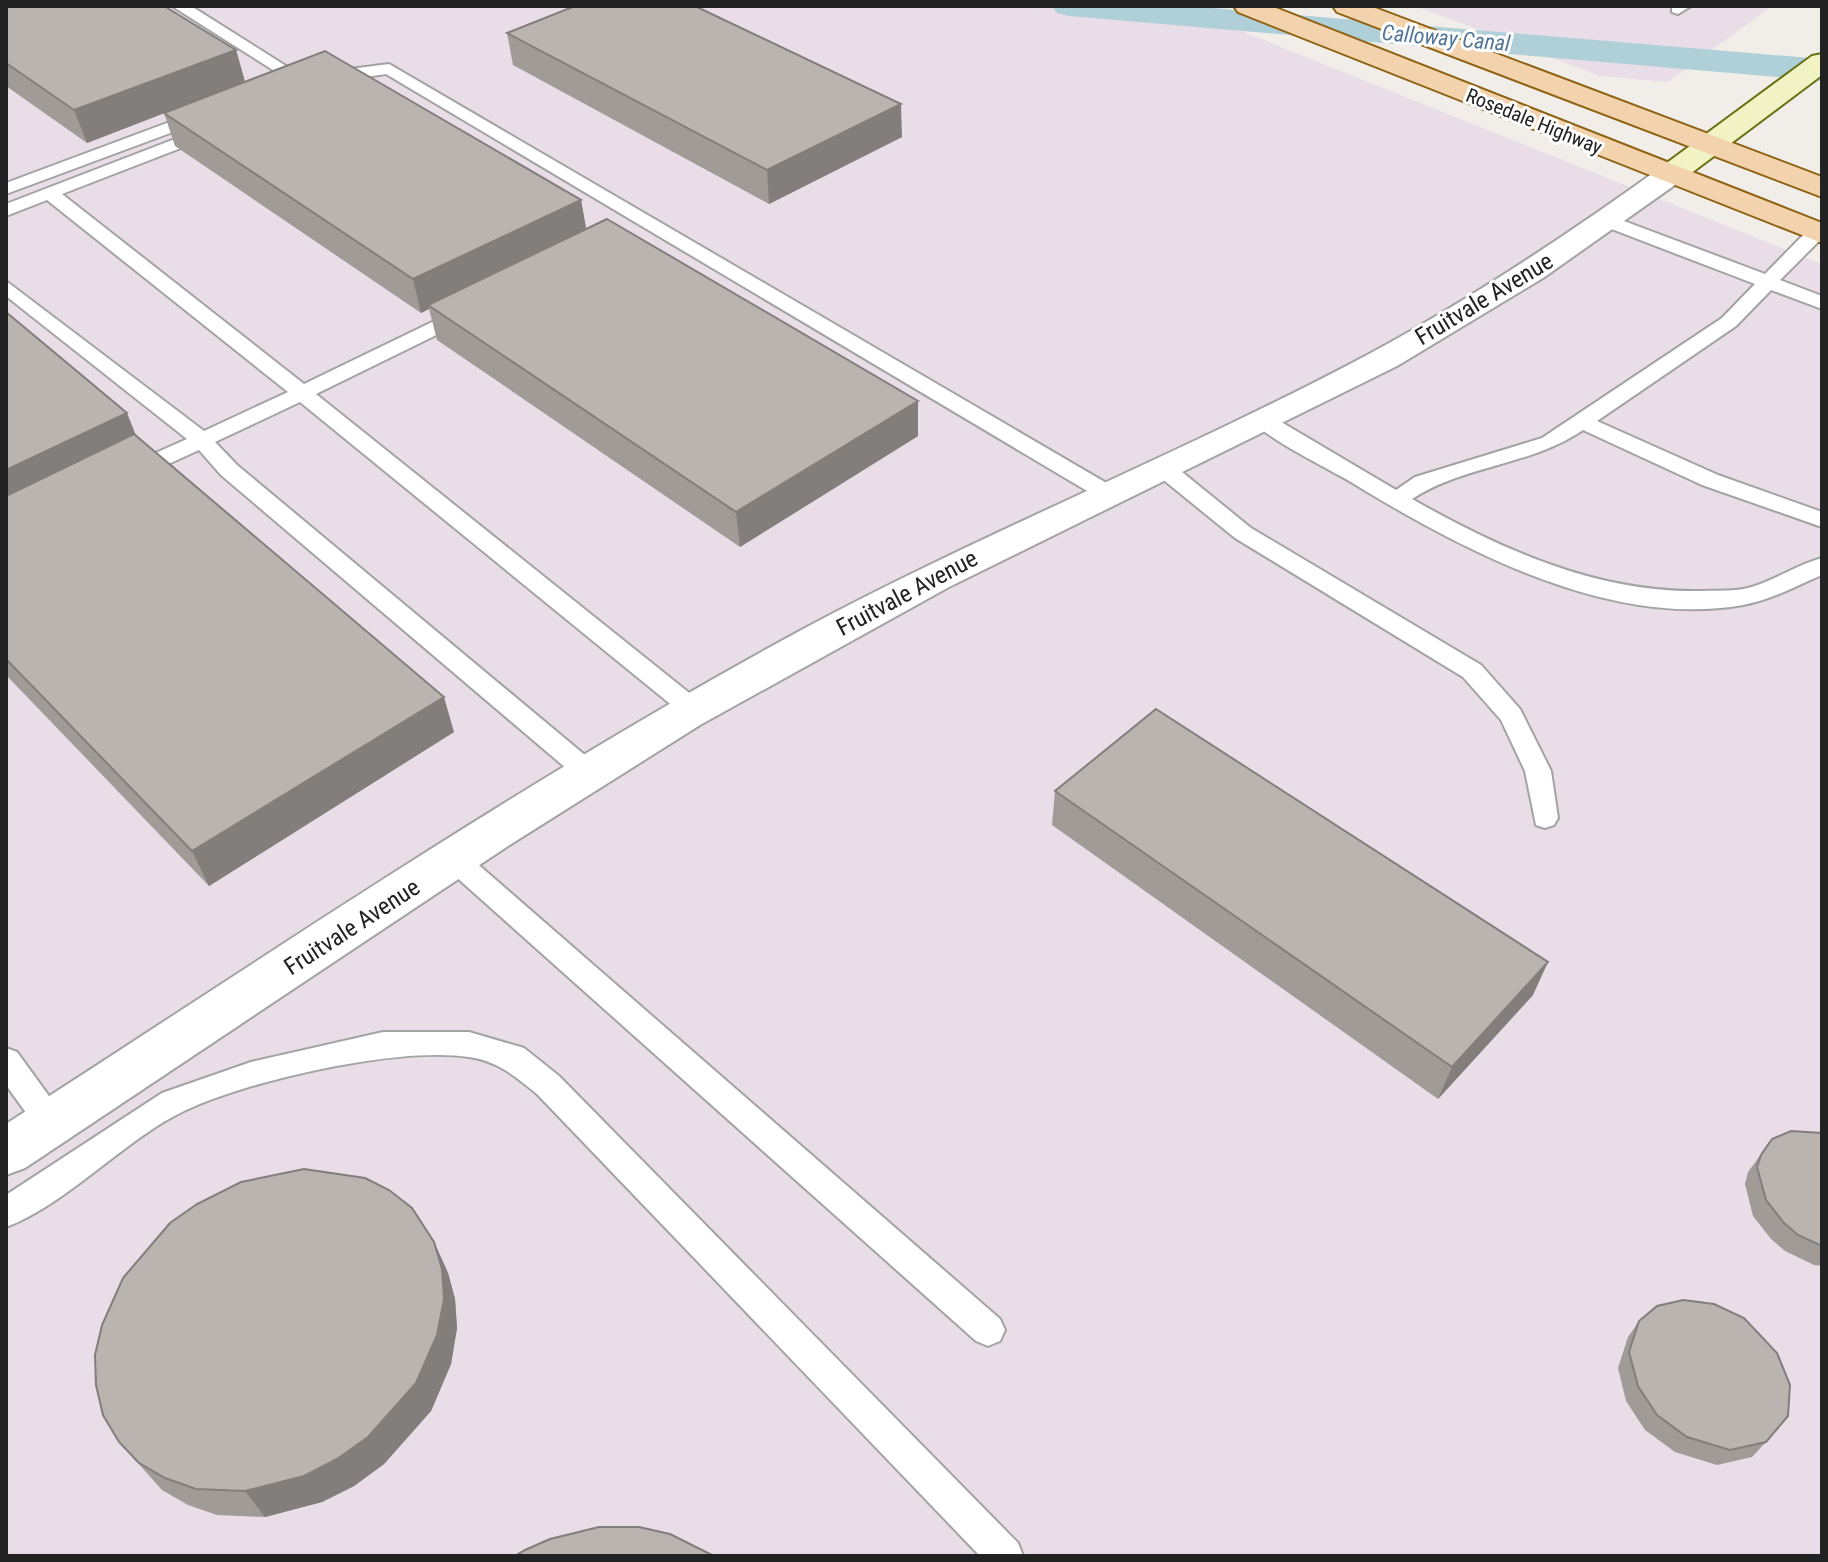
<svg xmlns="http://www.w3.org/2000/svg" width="1828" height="1562" font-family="'Roboto Condensed',sans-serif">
  <rect width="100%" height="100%" fill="#f1eeea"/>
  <!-- industrial -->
  <g fill="#e9dde7">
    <path d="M6,6H1179L1822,264V1556H6Z"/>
    <path d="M1416,6H1772L1668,82L1600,76Z"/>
  </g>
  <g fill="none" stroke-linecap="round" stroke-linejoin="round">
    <!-- canal -->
    <path fill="#b0d0d9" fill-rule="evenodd" d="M1052,6H1189L1822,59V81L1069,16L1057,13Z"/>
    <defs>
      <g id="service">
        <path d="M172,6H191L305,78L288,88H276V80L284,77Z"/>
        <path d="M1672,6H1691L1678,14L1672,12Z"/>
        <path d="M389,64L1115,488L1118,493L1115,498H1099L386,74L359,78L328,89L320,84L350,69Z"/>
        <path d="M175,120L181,121V129L6,194V183Z"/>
        <path d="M206,127L212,128V136L62,194L304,384L457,310H471L474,314L471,318L316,394L703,704L707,710L703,716H685L300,402L215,442L237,465L598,766L602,773L598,780L589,783L580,780L221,475L199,450L140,477H124L121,472L124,467L187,439L6,296V281L204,431L288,392L47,200L6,216V204Z"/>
        <path d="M1608,215L1765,274L1810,228H1822V238L1780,280L1822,296V309L1771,290L1736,326L1597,421L1718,475L1822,512V527L1702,485L1583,430C1530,466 1464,465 1412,499C1500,549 1597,593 1700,591C1716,590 1733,592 1748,588C1774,581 1796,565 1822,558V575C1796,586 1771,600 1743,605C1610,629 1460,549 1351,482C1329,469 1267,439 1253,421L1257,416H1271L1396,490L1415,477L1542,438L1722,318L1755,284L1601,225V217Z"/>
        <path d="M1163,461L1171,463L1251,528L1481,665L1520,709L1551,771L1558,818L1554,825L1545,828L1536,825L1525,771L1501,720L1463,677L1235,538L1155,473L1152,468L1155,463Z"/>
        <path d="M455,850L465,853L1000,1319L1005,1330L1000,1341L988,1346L976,1341L445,867L441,860L445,853Z"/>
        <path d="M383,1032H469L524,1048L559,1076L1018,1543L1023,1556H980L537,1094C516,1077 498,1061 469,1057C399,1046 249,1080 184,1111C125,1139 66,1205 6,1227V1195L162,1093L251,1062Z"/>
        <path d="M6,1048L17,1052L62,1114L66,1123L62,1132L51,1136L40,1132L6,1085Z"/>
      </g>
      <path id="minor" d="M1671,165L1682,168L1686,174L1682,180L1543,278L1397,366L949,587L700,725L505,848L25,1168L6,1175V1124C270,954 530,776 807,627C991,529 1185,452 1369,354C1471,299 1567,235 1660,168Z"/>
      <path id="secondary" d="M1822,54V75L1682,180H1660L1656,174L1660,168L1812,56Z"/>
      <g id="primary">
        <path d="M1234,6H1271L1822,223V243L1238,12Z"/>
        <path d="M1333,6H1370L1822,177V197L1337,12Z"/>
      </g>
    </defs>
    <!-- service casing -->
    <use href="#service" stroke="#a3a3a3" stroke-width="4"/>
    <!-- minor casing -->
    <use href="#minor" stroke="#a3a3a3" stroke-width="4"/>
    <!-- secondary casing -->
    <use href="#secondary" stroke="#676f12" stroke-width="4"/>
    <!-- primary casing -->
    <use href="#primary" stroke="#8e6212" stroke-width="4"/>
    <!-- service -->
    <use href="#service" fill="#fff" fill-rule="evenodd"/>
    <!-- minor -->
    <use href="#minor" fill="#fff" fill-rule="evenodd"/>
    <!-- secondary -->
    <use href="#secondary" fill="#f2f3c5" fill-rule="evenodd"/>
    <!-- primary -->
    <use href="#primary" fill="#f2d3ae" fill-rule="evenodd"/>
  </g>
  <!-- wall -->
  <g fill="#a09b97">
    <path d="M6,6L236,50L245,82L581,200L586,230L918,401V436L740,547L437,340L429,309L421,313L175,146L164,113L87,143L6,86Z"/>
    <path d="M507,33L902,137L769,204L513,65Z"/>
    <path d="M6,312L136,436L454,732L209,886L6,675Z"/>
    <path d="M1055,791L1533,995L1438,1099L1052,825Z"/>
    <path d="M1822,1133V1266L1814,1265L1785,1251L1771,1239L1753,1216L1745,1184L1748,1172L1772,1139Z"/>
    <path d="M434,1242L448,1273L455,1299L457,1328L451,1364L431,1411L384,1464L354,1486L322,1502L265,1517L217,1515L188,1505L162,1490L119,1442Z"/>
    <path d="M1639,1321L1766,1442L1752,1457L1717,1465L1675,1452L1645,1430L1626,1401L1618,1368L1628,1337Z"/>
  </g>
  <!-- shaded-wall -->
  <g fill="#827e7b">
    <path d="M236,50L245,82L87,143L74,110Z"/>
    <path d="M901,104L902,137L769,204L767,170Z"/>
    <path d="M581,200L587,233L428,305L429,309L421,313L413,279Z"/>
    <path d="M918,401V436L740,547L736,512Z"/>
    <path d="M127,413L141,448L6,514V470Z"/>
    <path d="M444,697L454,732L209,886L192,851Z"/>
    <path d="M1548,962L1533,995L1438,1099L1452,1067Z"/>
    <path d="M434,1242L448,1273L455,1299L457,1328L451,1364L431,1411L384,1464L354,1486L322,1502L265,1517L245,1491Z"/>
  </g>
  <!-- building -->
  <g fill="#bab4b0" stroke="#827e7b" stroke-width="2">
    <path d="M6,6H164L236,50L74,110L6,63Z"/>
    <path d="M575,6H695L901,104L767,170L507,33Z"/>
    <path d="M325,51L581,200L413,279L164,113Z"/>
    <path d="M607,219L918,401L736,512L428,305Z"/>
    <path d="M6,312L127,413L6,470Z"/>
    <path d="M134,434L444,697L192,851L6,659V496Z"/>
    <path d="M1156,709L1548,962L1452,1067L1055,791Z"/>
    <path d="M1791,1131L1822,1133V1246L1798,1235L1784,1223L1766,1200L1757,1167L1761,1155L1772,1139Z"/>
    <path d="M304,1169L365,1178L389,1190L412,1208L434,1242L442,1269L444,1299L437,1335L416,1383L368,1437L337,1459L304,1476L245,1491L196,1489L165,1478L139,1463L119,1442L103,1415L96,1385L95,1355L102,1325L123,1278L170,1223L197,1204L241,1182Z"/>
    <path d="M1683,1300L1714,1304L1744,1318L1777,1353L1790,1385L1788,1416L1766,1442L1730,1450L1687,1437L1657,1415L1638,1386L1629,1352L1639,1321L1657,1306Z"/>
    <path d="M599,1527H639L670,1534L714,1556H515L525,1550L550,1539Z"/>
  </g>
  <g text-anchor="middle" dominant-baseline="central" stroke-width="6" stroke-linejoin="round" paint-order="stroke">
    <!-- far-street labels -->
    <g font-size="20" fill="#222" stroke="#fff">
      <text transform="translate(1534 121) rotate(22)">Rosedale Highway</text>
    </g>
    <!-- far-water labels -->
    <g font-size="22" font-style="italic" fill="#517698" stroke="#fff">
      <text transform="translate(1446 38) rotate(5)">Calloway Canal</text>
    </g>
    <!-- street labels -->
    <g font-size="24" fill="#222" stroke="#fff">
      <text transform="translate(1484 299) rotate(-31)">Fruitvale Avenue</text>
      <text transform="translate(907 593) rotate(-28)">Fruitvale Avenue</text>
      <text transform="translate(352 927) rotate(-33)">Fruitvale Avenue</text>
    </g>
  </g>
  <!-- border -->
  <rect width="1828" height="1562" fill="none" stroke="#222222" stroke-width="16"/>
</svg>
